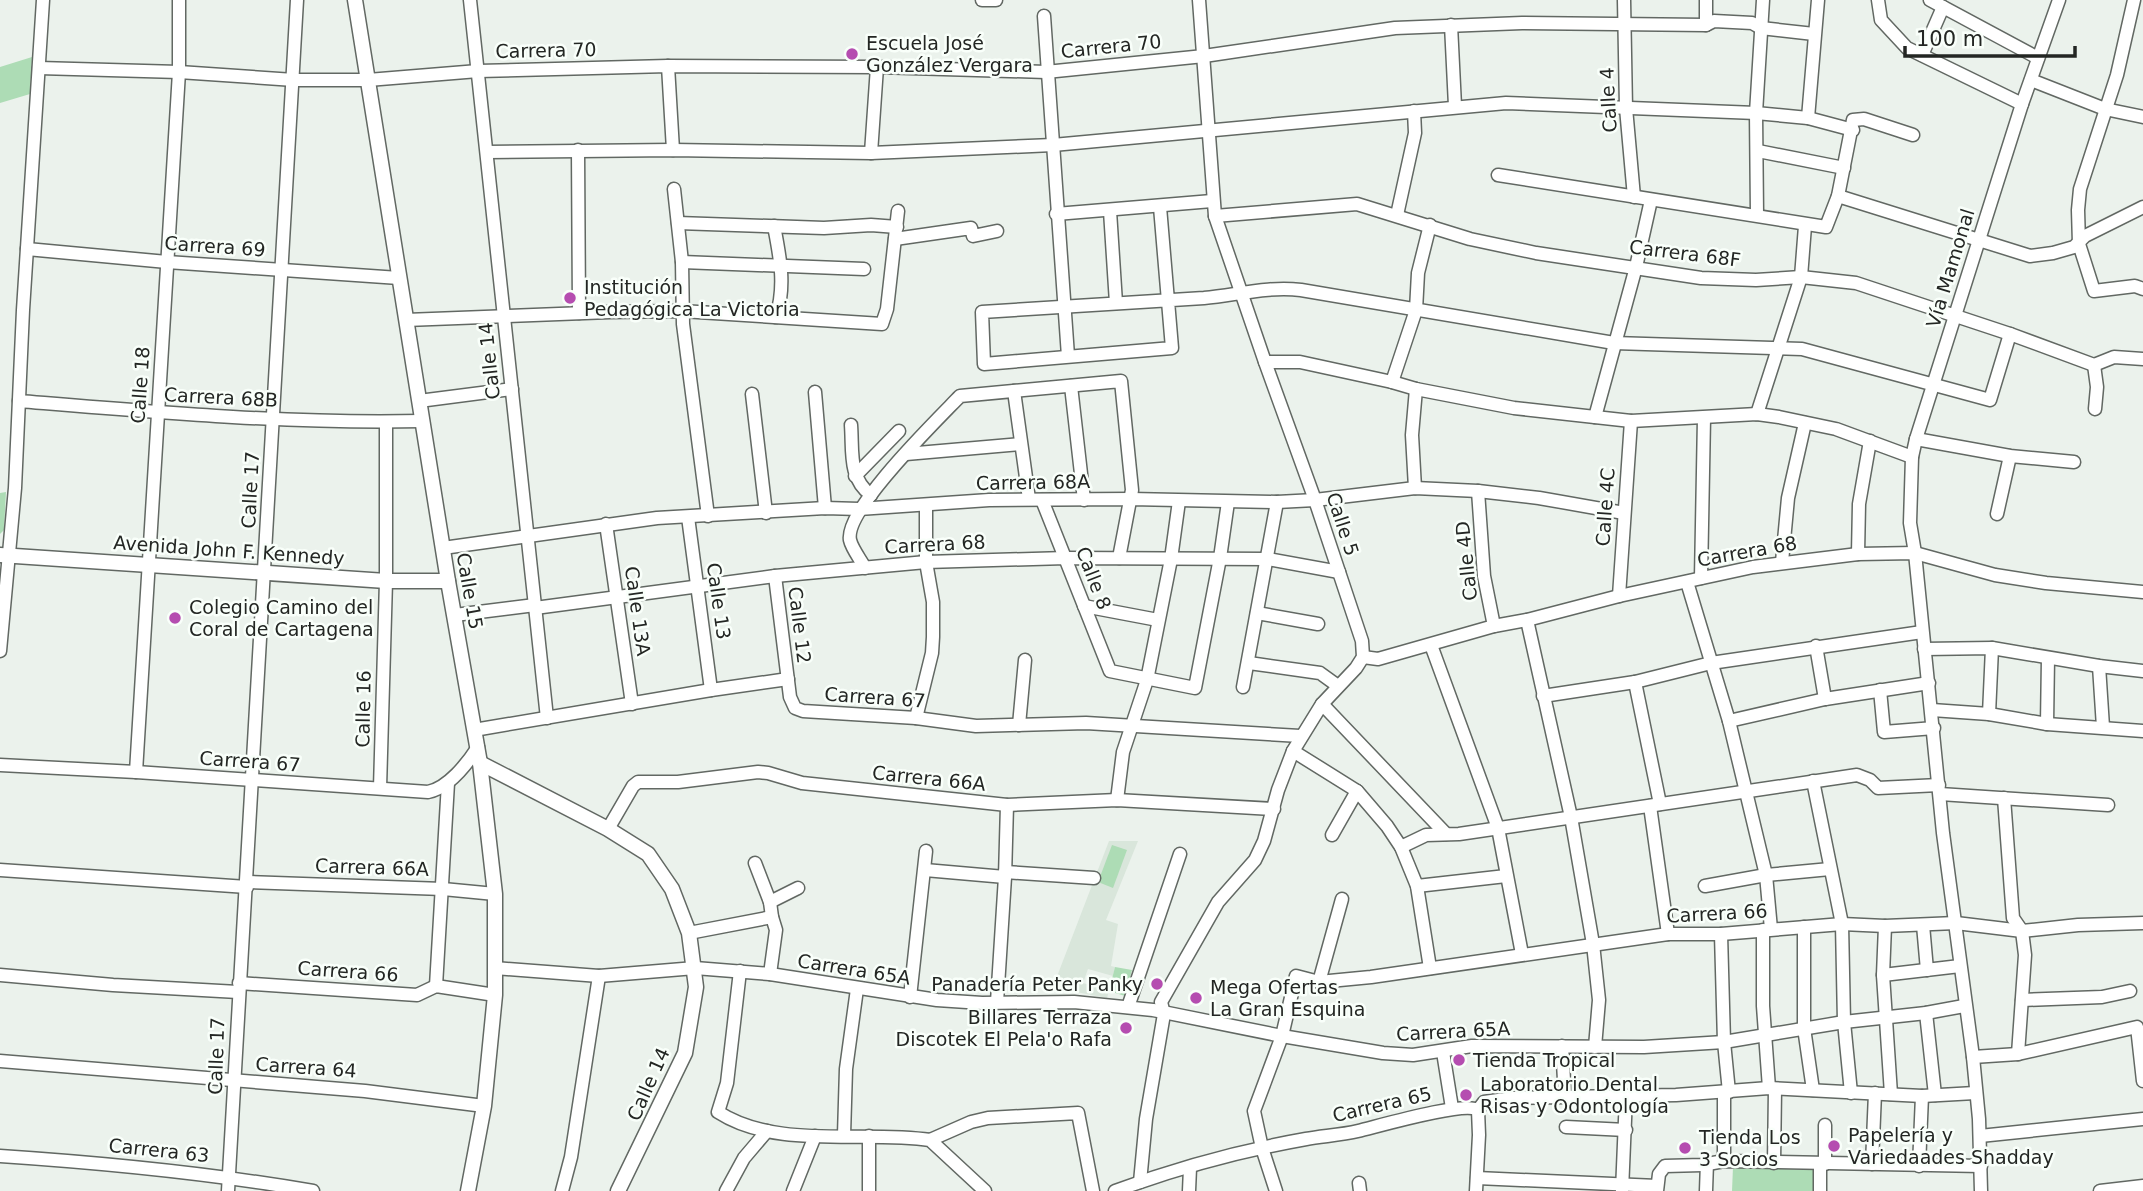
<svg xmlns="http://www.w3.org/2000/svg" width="2143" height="1191" font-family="'DejaVu Sans',sans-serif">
  <rect width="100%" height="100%" fill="#ebf2ec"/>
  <!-- built -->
  <path fill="#d9e6db" d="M1109,841H1138L1106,920L1118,924L1111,966L1115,967L1113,976L1088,969L1083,983L1109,991L1107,998L1076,992H1051Z"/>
  <!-- green -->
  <g fill="#addcb5">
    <path d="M32,57L30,94L0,103V67Z"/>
    <path d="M6,492L4,530L0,534V493Z"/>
    <path d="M1112,845L1127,850L1113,888L1098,882Z"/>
    <path d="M1115,967L1132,970L1125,996L1109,991Z"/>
    <path d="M1733,1167L1814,1170L1813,1191H1732Z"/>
  </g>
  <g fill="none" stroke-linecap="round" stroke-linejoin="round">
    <defs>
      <g id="minor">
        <path d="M470,0L547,718"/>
        <path d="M982,0H996"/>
        <path d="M1624,0L1626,108L1634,197"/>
        <path d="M1878,0L1881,20L1907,48L2022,104"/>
        <path d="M1930,0L2038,58"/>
        <path d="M2134,0L2117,75L2080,189L2078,210L2079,244L2094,291L2135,286L2143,289"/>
        <path d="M1044,16L1068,356"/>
        <path d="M1451,25L1455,106"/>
        <path d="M1706,25V0"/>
        <path d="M1922,55L1943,7"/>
        <path d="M668,66L673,150"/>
        <path d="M39,68L179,72L294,80H368L478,71L668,66L877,67L1046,72L1204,56L1395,28L1522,23L1706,25L1714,21L1752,23L1761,28L1814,34"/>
        <path d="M2031,80L2105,109L2143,117"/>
        <path d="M1808,118L1818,0"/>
        <path d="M578,150L579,313"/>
        <path d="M1758,151L1844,168"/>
        <path d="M487,152L673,150L871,153L1053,145L1506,103L1756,113L1808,118L1853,130"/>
        <path d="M871,153L877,67"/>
        <path d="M1498,175L1826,227L1838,196L1853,120L1864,119L1913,135"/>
        <path d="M674,189L682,262L683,324L708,516"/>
        <path d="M1838,196L2030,256L2053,253L2074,247L2085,236L2143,207"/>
        <path d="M1160,207L1172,348L984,364L982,312C1056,308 1130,303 1204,298C1237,295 1268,286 1301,290L1614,343L1802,349L1990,400L2010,334"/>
        <path d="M1110,211L1116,303"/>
        <path d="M1056,214L1212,201"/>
        <path d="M1397,215L1415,133L1414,111"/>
        <path d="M1757,215L1756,113L1763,0"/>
        <path d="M1215,216L1357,204L1470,239L1536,253L1701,278L1756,280L1801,277L1856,283L2010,334L2094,365L2114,357L2143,359"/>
        <path d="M678,223L824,228L871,225L897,227"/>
        <path d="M774,226C780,257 786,286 776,317"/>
        <path d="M895,239L971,228L973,236L997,231"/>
        <path d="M27,249L167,262L399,278"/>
        <path d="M682,262L864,269"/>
        <path d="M406,320L610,312L682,311L882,324L887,309L898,211"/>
        <path d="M1265,362H1300L1392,382L1416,389L1514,408L1631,421L1757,414L1779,417L1836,429L1912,457"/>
        <path d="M2094,365L2097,387L2095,409"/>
        <path d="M1392,382L1416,310L1418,273L1430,225"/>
        <path d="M1071,386L1084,500"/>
        <path d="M1014,391L1029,499"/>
        <path d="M815,392L825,508"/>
        <path d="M752,394L766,513"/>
        <path d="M19,401C153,412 287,424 422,421"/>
        <path d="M419,401L512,389"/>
        <path d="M1757,414L1801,277L1805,226"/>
        <path d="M1595,417L1636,267L1651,200"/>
        <path d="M851,425C853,451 848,478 871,495"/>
        <path d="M1916,439L2010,456L2074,462"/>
        <path d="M906,454L1020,444"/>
        <path d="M855,476L899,431"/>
        <path d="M1415,488L1412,435L1416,389"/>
        <path d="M1478,491L1484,576L1494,626"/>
        <path d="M1042,500L1110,671L1195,688L1220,558L1228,502"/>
        <path d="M1997,514L2010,456"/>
        <path d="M688,517L711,690"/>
        <path d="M606,524L632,704"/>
        <path d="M443,548L657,518L825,508L859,509L989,500L1131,499L1277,502L1315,500L1415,488L1478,491L1539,498L1624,513"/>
        <path d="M1858,554L1859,504L1870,441"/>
        <path d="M1782,562L1788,498L1805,423"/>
        <path d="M865,568C861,560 852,549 850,540C844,510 938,419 960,396L1121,381L1132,490L1119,558"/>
        <path d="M775,576L790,697L795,708L803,711L916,718L976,726L1086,723L1300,736"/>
        <path d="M1701,578L1704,418"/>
        <path d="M1687,582L1729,721L1766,875L1771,929"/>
        <path d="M1619,596L1631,421"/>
        <path d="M1084,606L1158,620"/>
        <path d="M535,608L775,576L926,562L1066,558L1268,559L1339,572"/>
        <path d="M1257,613L1318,624"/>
        <path d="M455,615L535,605"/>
        <path d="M1527,620L1571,817L1593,944L1599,1000L1595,1047"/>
        <path d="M1431,645L1498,828L1522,954"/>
        <path d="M1816,646L1825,699"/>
        <path d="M1924,649L1992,648L2099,666L2143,671"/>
        <path d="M0,651L15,488L23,310L43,0"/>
        <path d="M1363,657L1378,659L1494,626L1527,620L1619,596L1753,567L1858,554L1915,553L1995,575L2046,583L2143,592"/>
        <path d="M1249,663L1320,673L1338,686"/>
        <path d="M2099,666L2103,727"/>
        <path d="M1635,682L1660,804"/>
        <path d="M1243,687L1277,502"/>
        <path d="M1880,690L1884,732L1934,728"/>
        <path d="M1543,696L1635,682L1711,663L1922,632"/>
        <path d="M1322,704L1446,834"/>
        <path d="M1932,710L1989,714L2047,724L2143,731"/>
        <path d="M1989,714L1992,648"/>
        <path d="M916,718L932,653L933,637V602L926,562V505"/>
        <path d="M1729,721L1825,699L1929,683"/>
        <path d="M2047,724L2048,658"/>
        <path d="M1019,725L1025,660"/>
        <path d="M474,730L711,690L788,679"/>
        <path d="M1293,751L1357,791L1387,826L1401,847L1417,886L1430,968"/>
        <path d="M0,765L136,772L428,792C448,788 467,764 478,747"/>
        <path d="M136,772L179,72V0"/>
        <path d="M1813,781L1842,924L1844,1022L1851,1093"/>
        <path d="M380,788L386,581V422"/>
        <path d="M1940,794L2108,805"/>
        <path d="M2004,798L2013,918L2022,931L2025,955L2018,1054"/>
        <path d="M1117,800L1123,752L1147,680L1171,559L1179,501"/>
        <path d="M1650,806L1668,934"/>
        <path d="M608,829L633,786L638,782H678L758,772L768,773L802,783L1007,805L1117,800L1274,809"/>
        <path d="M1332,835L1357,791"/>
        <path d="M1401,847L1426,835L1459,834L1857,775L1870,780L1878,788L1939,785"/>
        <path d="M755,863L770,902L772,917L776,930L770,974"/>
        <path d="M0,870L247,887"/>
        <path d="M925,870L1005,877"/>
        <path d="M1005,872L1094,878"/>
        <path d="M247,882L443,889L495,894"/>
        <path d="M1417,886L1506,876"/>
        <path d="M1705,886L1766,875L1830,869"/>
        <path d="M770,902L798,888"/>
        <path d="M1923,925L1927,970"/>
        <path d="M1885,926L1883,975L1891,1094"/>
        <path d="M1804,927V1028L1813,1090"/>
        <path d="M1763,930V1006L1769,1088"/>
        <path d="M689,933L772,917"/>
        <path d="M1721,934L1724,1042L1729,1092"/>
        <path d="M495,968L599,976L695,968L770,974L937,1000L982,1003L1074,1002L1153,1010L1282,1036L1383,1053L1413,1055L1472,1046L1644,1047L1724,1042L1844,1022L1926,1013L1964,1006"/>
        <path d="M740,971L727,1083L718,1112C777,1150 863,1130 930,1140L985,1191"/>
        <path d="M0,975L113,985L238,992"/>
        <path d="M1883,975L1960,966"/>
        <path d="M1319,982L1342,899"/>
        <path d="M239,983L417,995L436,986L495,995"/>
        <path d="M436,986L448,783"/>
        <path d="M910,997L926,851"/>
        <path d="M2022,1000L2102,997L2130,991"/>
        <path d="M997,1002L1005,877L1007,805"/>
        <path d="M1128,1007L1180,854"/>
        <path d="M1926,1013L1935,1095"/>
        <path d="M1562,1046L1565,1097"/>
        <path d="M1443,1052L1452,1108"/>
        <path d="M1973,1057L2018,1054L2137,1027L2143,1081"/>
        <path d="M0,1061L365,1091L484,1106"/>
        <path d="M1724,1092V1161"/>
        <path d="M1478,1110L1484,1102L1513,1098L1676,1095L1769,1088L1922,1096L1975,1093"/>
        <path d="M1566,1127L1626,1130"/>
        <path d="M844,1135L846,1069L857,989"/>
        <path d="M869,1136V1191"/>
        <path d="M1980,1136L2143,1119"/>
        <path d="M930,1140L971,1122L988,1118L1078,1113L1093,1191"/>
        <path d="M0,1156C105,1163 209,1173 313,1191"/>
        <path d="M1774,1163L1775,1089"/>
        <path d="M1825,1164V1125"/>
        <path d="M1872,1164L1875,1093"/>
        <path d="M1919,1166L1922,1096"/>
        <path d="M1477,1178L1657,1186"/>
        <path d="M1140,1182L1146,1119L1164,1014L1161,1002L1218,902L1255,860L1264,841L1278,790L1293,751L1322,704L1356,668L1363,657L1362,641L1315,500L1265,362L1215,216L1199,0"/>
        <path d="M1359,1183L1360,1191"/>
        <path d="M228,1191L297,0"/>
        <path d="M562,1191L571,1157L599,976"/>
        <path d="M726,1191L744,1158L767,1131"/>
        <path d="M793,1191L815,1136"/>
        <path d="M1115,1191C1174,1169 1244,1150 1306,1139C1323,1136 1341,1135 1358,1131C1379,1126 1464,1101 1478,1110"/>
        <path d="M1189,1191L1190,1168"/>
        <path d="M1276,1191L1262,1148L1254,1111L1282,1036L1296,976L1319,982L1371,977L1668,934H1721L1842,924L1885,926L1956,923L2022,931L2078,925L2143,923"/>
        <path d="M1476,1191L1479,1135L1478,1110"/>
        <path d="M1622,1191L1626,1096"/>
        <path d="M1657,1191L1659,1174L1665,1166L1702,1165L1724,1161L1981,1166"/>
        <path d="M1706,1191L1707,1162"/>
        <path d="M1820,1191V1164"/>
        <path d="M1981,1191L1979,1119L1973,1057L1943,833L1915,553L1910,523L1912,457L1916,439L2022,104L2059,0"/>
        <path d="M2100,1191L2143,1186"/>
      </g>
      <g id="tertiary">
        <path d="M355,0L448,581L480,763L495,894V995L484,1106L468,1191"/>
        <path d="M0,555L386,581H448"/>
        <path d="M480,763L608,829L648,854L672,889L689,933L696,987L685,1053L618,1191"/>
      </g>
    </defs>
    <!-- minor casing -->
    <use href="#minor" stroke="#626863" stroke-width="15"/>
    <!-- tertiary casing -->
    <use href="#tertiary" stroke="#626863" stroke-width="17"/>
    <!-- minor -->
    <use href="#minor" stroke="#fff" stroke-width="12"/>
    <!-- tertiary -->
    <use href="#tertiary" stroke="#fff" stroke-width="14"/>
  </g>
  <!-- markers -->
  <g fill="#b54db0" stroke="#f9fffa" stroke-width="2.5">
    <circle cx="852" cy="54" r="7"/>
    <circle cx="570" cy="298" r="7"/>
    <circle cx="175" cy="618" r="7"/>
    <circle cx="1157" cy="984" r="7"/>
    <circle cx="1196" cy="998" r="7"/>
    <circle cx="1126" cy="1028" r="7"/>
    <circle cx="1459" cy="1060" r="7"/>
    <circle cx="1466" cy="1095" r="7"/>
    <circle cx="1834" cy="1146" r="7"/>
    <circle cx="1685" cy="1148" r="7"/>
  </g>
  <g text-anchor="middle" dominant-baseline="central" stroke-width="5" stroke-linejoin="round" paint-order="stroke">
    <!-- poi labels -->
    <g font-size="19" fill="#232623" stroke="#f9fffa" text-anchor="start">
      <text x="866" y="43">Escuela José<tspan x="866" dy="22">González Vergara</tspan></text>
      <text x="584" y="287">Institución<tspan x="584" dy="22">Pedagógica La Victoria</tspan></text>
      <text x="189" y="607">Colegio Camino del<tspan x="189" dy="22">Coral de Cartagena</tspan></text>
      <text x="1143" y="984" text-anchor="end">Panadería Peter Panky</text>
      <text x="1210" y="987">Mega Ofertas<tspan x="1210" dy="22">La Gran Esquina</tspan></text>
      <text x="1112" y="1017" text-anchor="end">Billares Terraza<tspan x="1112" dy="22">Discotek El Pela'o Rafa</tspan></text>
      <text x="1473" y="1060">Tienda Tropical</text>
      <text x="1480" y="1084">Laboratorio Dental<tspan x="1480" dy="22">Risas y Odontología</tspan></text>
      <text x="1848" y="1135">Papelería y<tspan x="1848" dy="22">Variedaades Shadday</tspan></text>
      <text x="1699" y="1137">Tienda Los<tspan x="1699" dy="22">3 Socios</tspan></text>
    </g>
    <!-- street labels -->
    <g font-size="19" fill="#232623" stroke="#f9fffa">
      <text transform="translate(1111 46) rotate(-6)">Carrera 70</text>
      <text transform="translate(546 50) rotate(-1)">Carrera 70</text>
      <text transform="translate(1608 100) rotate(-93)">Calle 4</text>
      <text transform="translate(215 246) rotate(4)">Carrera 69</text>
      <text transform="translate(1685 253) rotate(7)">Carrera 68F</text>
      <text transform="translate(1950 268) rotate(-73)">Vía Mamonal</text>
      <text transform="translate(489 361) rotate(-96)">Calle 14</text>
      <text transform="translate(140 385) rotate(-86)">Calle 18</text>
      <text transform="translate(221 397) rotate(3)">Carrera 68B</text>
      <text transform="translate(1033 482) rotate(-1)">Carrera 68A</text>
      <text transform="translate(250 490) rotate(-87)">Calle 17</text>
      <text transform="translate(1605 507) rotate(-86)">Calle 4C</text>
      <text transform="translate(1343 524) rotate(72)">Calle 5</text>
      <text transform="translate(935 544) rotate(-3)">Carrera 68</text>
      <text transform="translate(229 550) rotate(4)">Avenida John F. Kennedy</text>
      <text transform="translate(1747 551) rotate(-10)">Carrera 68</text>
      <text transform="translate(1466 561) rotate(-96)">Calle 4D</text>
      <text transform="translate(1094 578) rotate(69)">Calle 8</text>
      <text transform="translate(470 591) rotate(80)">Calle 15</text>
      <text transform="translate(719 601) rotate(82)">Calle 13</text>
      <text transform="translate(638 611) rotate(82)">Calle 13A</text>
      <text transform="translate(800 625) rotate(83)">Calle 12</text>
      <text transform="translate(875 697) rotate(4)">Carrera 67</text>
      <text transform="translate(363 709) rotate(-89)">Calle 16</text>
      <text transform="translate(250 761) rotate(4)">Carrera 67</text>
      <text transform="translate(929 778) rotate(6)">Carrera 66A</text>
      <text transform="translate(372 867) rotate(2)">Carrera 66A</text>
      <text transform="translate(1717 913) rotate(-3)">Carrera 66</text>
      <text transform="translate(854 969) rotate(9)">Carrera 65A</text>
      <text transform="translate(348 971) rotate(4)">Carrera 66</text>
      <text transform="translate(1453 1031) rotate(-3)">Carrera 65A</text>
      <text transform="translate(216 1056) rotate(-88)">Calle 17</text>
      <text transform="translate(306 1067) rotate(4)">Carrera 64</text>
      <text transform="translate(648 1084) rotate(-66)">Calle 14</text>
      <text transform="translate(1382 1104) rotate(-13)">Carrera 65</text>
      <text transform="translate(159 1150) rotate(6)">Carrera 63</text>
    </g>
  </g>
  <!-- scale -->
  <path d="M1905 46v10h170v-10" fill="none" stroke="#232623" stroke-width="3.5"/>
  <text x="1916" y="46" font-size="21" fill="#232623" stroke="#f9fffa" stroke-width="5" paint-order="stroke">100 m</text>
</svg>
